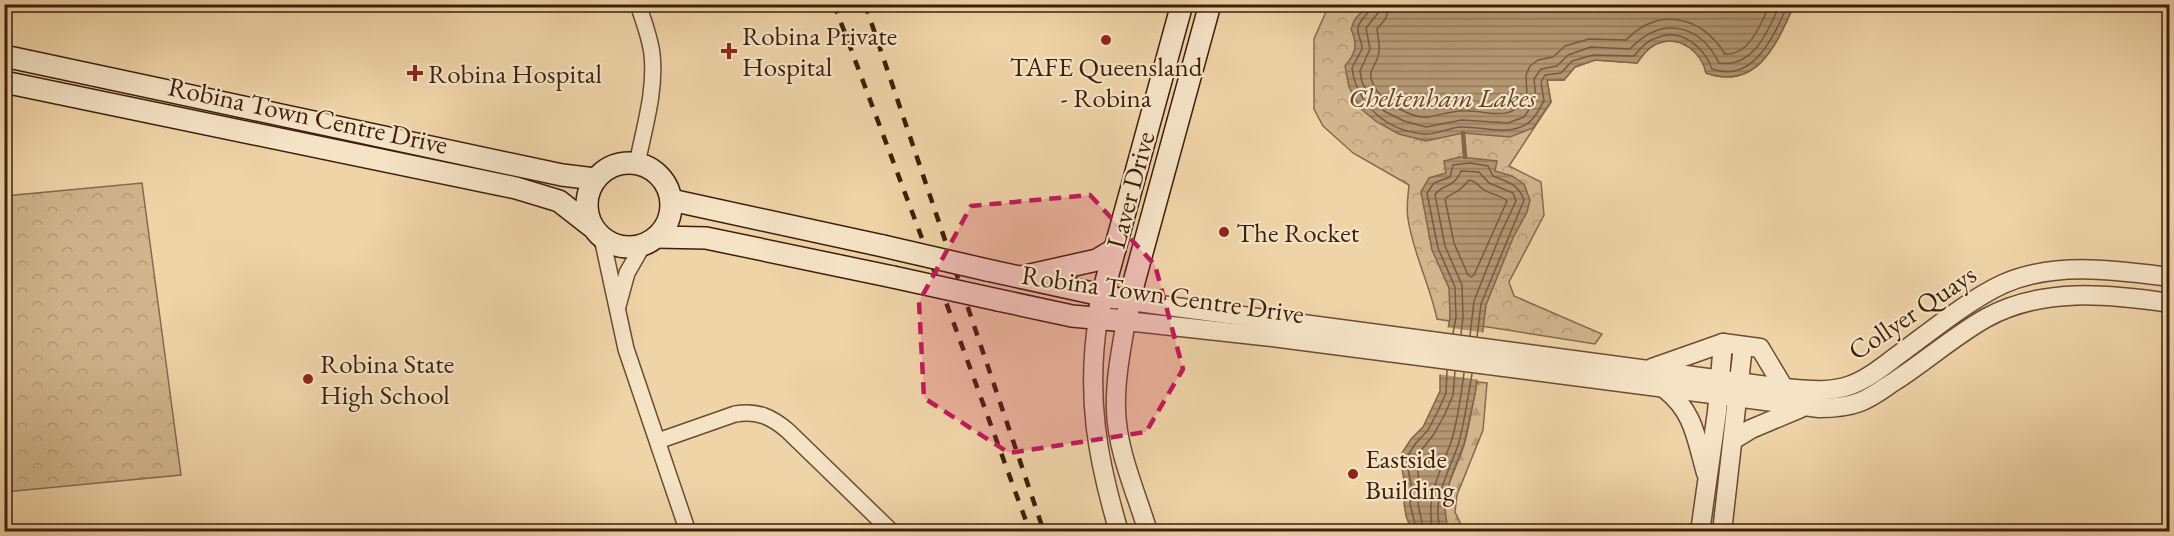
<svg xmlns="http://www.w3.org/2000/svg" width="2174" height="536" font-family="'EB Garamond',serif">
  <defs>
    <pattern id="forest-firs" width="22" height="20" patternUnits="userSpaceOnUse" patternTransform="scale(1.5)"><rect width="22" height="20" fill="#d1b58d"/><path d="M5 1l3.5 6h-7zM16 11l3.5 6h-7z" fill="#b49b78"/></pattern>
    <pattern id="park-crowns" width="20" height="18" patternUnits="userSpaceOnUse" patternTransform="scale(1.5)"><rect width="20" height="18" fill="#d1b58d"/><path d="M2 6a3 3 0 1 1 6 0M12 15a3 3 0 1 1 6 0" fill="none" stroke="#b49b78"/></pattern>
    <pattern id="water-rules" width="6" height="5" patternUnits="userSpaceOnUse" patternTransform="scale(1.5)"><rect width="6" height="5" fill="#b29672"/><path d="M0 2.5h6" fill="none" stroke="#927a5c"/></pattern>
  </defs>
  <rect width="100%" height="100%" fill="#efd4a7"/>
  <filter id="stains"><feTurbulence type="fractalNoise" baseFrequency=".00333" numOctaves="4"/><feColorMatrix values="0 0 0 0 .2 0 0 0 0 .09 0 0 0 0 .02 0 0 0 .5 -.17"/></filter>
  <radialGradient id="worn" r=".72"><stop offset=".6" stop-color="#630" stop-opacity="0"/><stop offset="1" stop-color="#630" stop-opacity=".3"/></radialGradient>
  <!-- forest -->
  <path fill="url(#forest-firs)" stroke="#866a4c" stroke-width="1.5" d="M1477,382L1487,383L1483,430L1457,495L1455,512L1464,531H1448C1434,501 1457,471 1465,442C1470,423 1473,402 1477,382Z"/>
  <!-- park -->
  <g fill="url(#park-crowns)" stroke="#866a4c" stroke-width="1.5">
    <path d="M1329,5H1794C1777,43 1758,91 1706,73C1702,53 1681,35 1659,43C1649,46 1643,55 1637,63L1595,60L1575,67L1564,80H1547L1551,102L1509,166L1541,182L1544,215L1509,282L1514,296L1602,334L1595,344L1437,319C1430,285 1413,253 1408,219C1406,208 1408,196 1409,185L1353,153L1323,126L1314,109V39Z"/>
    <path d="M142,183L181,475L5,492V196Z"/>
  </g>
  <!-- water -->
  <g fill="url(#water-rules)" stroke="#836649" stroke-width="1.5">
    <path d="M1369,4H1794V5C1777,43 1758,91 1706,73C1702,53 1681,35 1659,43C1649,46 1643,55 1637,63L1595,60L1575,67L1564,80H1547L1551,102L1533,128L1510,137L1463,133L1426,141L1399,134L1377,122L1360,108L1349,87L1345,66C1356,53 1358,45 1351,29L1355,19Z"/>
    <path d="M1460,157L1497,161L1495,171L1512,176L1524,184L1530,200L1527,212L1513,238L1486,305L1475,394L1464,444L1451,477L1444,503L1448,531H1412L1406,516L1404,503L1406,491L1402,469V453L1411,439L1423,427L1440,391V376L1450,317L1449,288L1432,250L1421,192L1429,178L1446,173L1444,161Z"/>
  </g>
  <!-- pier -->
  <path fill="#efd4a7" d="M1445,327L1487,333L1480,380L1437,374Z"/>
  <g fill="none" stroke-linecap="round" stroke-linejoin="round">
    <!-- shore -->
    <g stroke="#775a3f" stroke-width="1.5">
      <path d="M1372,4C1371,14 1357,20 1358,30C1358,36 1362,42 1362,49L1352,68C1357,105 1387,131 1424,134C1435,135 1449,128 1460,127C1483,126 1508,137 1528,123C1535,119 1540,107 1544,101L1541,82L1545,75L1561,73L1572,61L1593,55L1634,56C1640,49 1646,41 1656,38C1681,27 1704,47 1712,69C1754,84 1775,34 1788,4"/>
      <path d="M1380,4L1378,13L1366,28L1370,49L1360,71L1362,82L1371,99L1384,111L1404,121L1426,127L1462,120L1508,123L1524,117L1536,99L1534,79L1541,69L1557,66L1568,55L1591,47L1630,49C1661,16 1699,23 1719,63C1754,68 1768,31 1780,4"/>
      <path d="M1389,4L1386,18L1377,29C1378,37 1380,45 1379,52C1376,72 1363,68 1377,91C1384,103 1414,119 1428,117C1439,115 1449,112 1460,111C1488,109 1509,125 1527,97L1526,75L1530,66L1538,60L1553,57L1565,46L1589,39L1626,40C1659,6 1701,16 1725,54C1750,56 1761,23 1770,4"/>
      <path d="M1470,180C1477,182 1477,185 1483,189C1490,195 1500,194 1507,201L1474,275L1471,277L1468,275L1454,243L1445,199C1449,194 1455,194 1460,189C1465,186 1465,182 1470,180Z"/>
      <path d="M1453,333L1456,317L1455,287L1438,248L1427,193L1434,183L1450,177L1453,165L1470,163L1488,166L1493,176C1508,182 1518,184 1524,200L1481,304L1477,337"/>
      <path d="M1461,334L1463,317L1462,285L1445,246L1435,195C1442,183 1453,190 1461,171L1479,172L1489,183L1513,193L1516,201L1501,233L1474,301L1470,336"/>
      <path d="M1417,532L1410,504L1412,490L1408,468V455L1416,443L1428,430L1438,411L1446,393L1447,370"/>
      <path d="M1424,532L1418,504L1420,490L1416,457L1434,434L1445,414L1453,395L1455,371"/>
      <path d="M1433,532C1425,496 1440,474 1451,442C1458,420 1461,395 1464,373"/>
      <path d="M1441,532C1430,500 1450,471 1459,442C1465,420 1468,396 1472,374"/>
    </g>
    <!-- stream -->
    <path stroke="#836649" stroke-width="4.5" d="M1463,133L1465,157"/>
    <defs>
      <g id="minor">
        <path d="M637,164C644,128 656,91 652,54C650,37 643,20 638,4"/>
        <path d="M602,238L626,349L688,532"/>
        <path d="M618,306L627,273L643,245"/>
        <path d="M658,441L735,414C757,410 772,417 788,431L892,532"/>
      </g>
      <g id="tertiary">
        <path d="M1130,301L1784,388C1807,390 1829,393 1851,385C1867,379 1881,368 1894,358C1926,335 1968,300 2003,284C2055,261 2115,270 2170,277"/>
        <path d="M1098,319C1086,396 1097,458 1119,532"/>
        <path d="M1652,368L1723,343L1760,348L1784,388"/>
        <path d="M1665,389C1694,412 1696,438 1706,473"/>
        <path d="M1733,440L1751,429L1801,408"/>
        <path d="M1148,532C1136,492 1117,451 1116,410C1115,380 1121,350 1126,321L1272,337L1819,408C1833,408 1847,407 1860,402C1873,397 1884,388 1895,381C1926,361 1954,336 1986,318C2042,287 2108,294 2170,303"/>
        <path d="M1700,532L1717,412L1723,343"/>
        <path d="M1722,532L1743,346"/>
      </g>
      <g id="secondary">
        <path d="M4,56L562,175L595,179"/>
        <path d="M4,82L516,188L559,201L591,226"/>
        <circle cx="629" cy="205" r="42"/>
        <path d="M671,200L883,246"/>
        <path d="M657,237L706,238L893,277"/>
        <path d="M987,270L1115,298"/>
        <path d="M1021,277L1097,260L1115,249"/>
        <path d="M998,300L1072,316L1126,321L1134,282L1210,4"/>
        <path d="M1098,319L1102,296L1182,4"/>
      </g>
    </defs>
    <!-- minor casing -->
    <use href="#minor" stroke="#694c33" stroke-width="18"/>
    <!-- tertiary casing -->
    <use href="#tertiary" stroke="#694c33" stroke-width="21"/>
    <!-- secondary casing -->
    <use href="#secondary" stroke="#3c1f0c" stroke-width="24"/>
    <!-- minor -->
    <use href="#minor" stroke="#f5e3c6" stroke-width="15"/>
    <!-- tertiary -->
    <use href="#tertiary" stroke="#f5e3c6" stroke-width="18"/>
    <!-- secondary -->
    <use href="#secondary" stroke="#f5e3c6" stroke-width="21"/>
    <!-- rail -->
    <g stroke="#3c1f0c" stroke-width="4.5" stroke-dasharray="10 10" stroke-linecap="butt">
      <path d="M834,4L950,313L1030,532"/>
      <path d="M865,4L1044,532"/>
    </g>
    <defs>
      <g id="secondary-bridge">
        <path d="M883,246L987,270"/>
        <path d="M893,277L998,300"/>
      </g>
    </defs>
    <!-- secondary-bridge casing -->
    <use href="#secondary-bridge" stroke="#3c1f0c" stroke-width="24" stroke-linecap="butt"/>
    <!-- secondary-bridge -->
    <use href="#secondary-bridge" stroke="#f5e3c6" stroke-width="21"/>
  </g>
  <!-- marked area -->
  <path fill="#c2185b" fill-opacity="0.2" stroke="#c2185b" stroke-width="4.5" stroke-dasharray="12 8" stroke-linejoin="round" d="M1090,195L1155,265L1183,369L1146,432L1009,453L924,398L919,302L971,206Z"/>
  <!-- markers -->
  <g fill="#8f2418" stroke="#f5e3c6" stroke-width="2">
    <circle cx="1106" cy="40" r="6"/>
    <path d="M726 42h6v6h6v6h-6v6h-6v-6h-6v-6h6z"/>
    <path d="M412 64h6v6h6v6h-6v6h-6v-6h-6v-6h6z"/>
    <circle cx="1224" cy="232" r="6"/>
    <circle cx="308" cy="379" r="6"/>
    <circle cx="1353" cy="474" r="6"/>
  </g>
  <g text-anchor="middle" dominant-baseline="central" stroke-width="4.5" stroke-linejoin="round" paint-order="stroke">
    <!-- poi labels -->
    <g font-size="27" fill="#3c1f0c" stroke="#f5e3c6" text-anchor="start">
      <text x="742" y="35">Robina Private<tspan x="742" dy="31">Hospital</tspan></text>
      <text x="1106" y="66" text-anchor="middle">TAFE Queensland<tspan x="1106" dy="31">- Robina</tspan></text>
      <text x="428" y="73">Robina Hospital</text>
      <text x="1236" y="232">The Rocket</text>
      <text x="320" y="363">Robina State<tspan x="320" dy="31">High School</tspan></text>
      <text x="1365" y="458">Eastside<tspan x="1365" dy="31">Building</tspan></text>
    </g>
    <!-- park labels -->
    <g font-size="27" font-style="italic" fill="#61442c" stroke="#f5e3c6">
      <text x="1442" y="97">Cheltenham Lakes</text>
    </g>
    <!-- street labels -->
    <g font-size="27" fill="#3c1f0c" stroke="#f5e3c6">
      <text transform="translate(308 115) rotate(12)">Robina Town Centre Drive</text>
      <text transform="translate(1130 190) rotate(-75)">Laver Drive</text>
      <text transform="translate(1163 294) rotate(8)">Robina Town Centre Drive</text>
      <text transform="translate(1912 312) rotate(-34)">Collyer Quays</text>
    </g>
  </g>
  <!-- margin -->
  <rect width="2174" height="536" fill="none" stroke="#efd4a7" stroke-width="24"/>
  <rect x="6" y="6" width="2162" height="524" fill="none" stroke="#3c1f0c" stroke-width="3"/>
  <rect x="12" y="12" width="2150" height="512" fill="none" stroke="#3c1f0c" stroke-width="1.5"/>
  <rect width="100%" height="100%" filter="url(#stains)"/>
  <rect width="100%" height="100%" fill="url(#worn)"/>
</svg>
